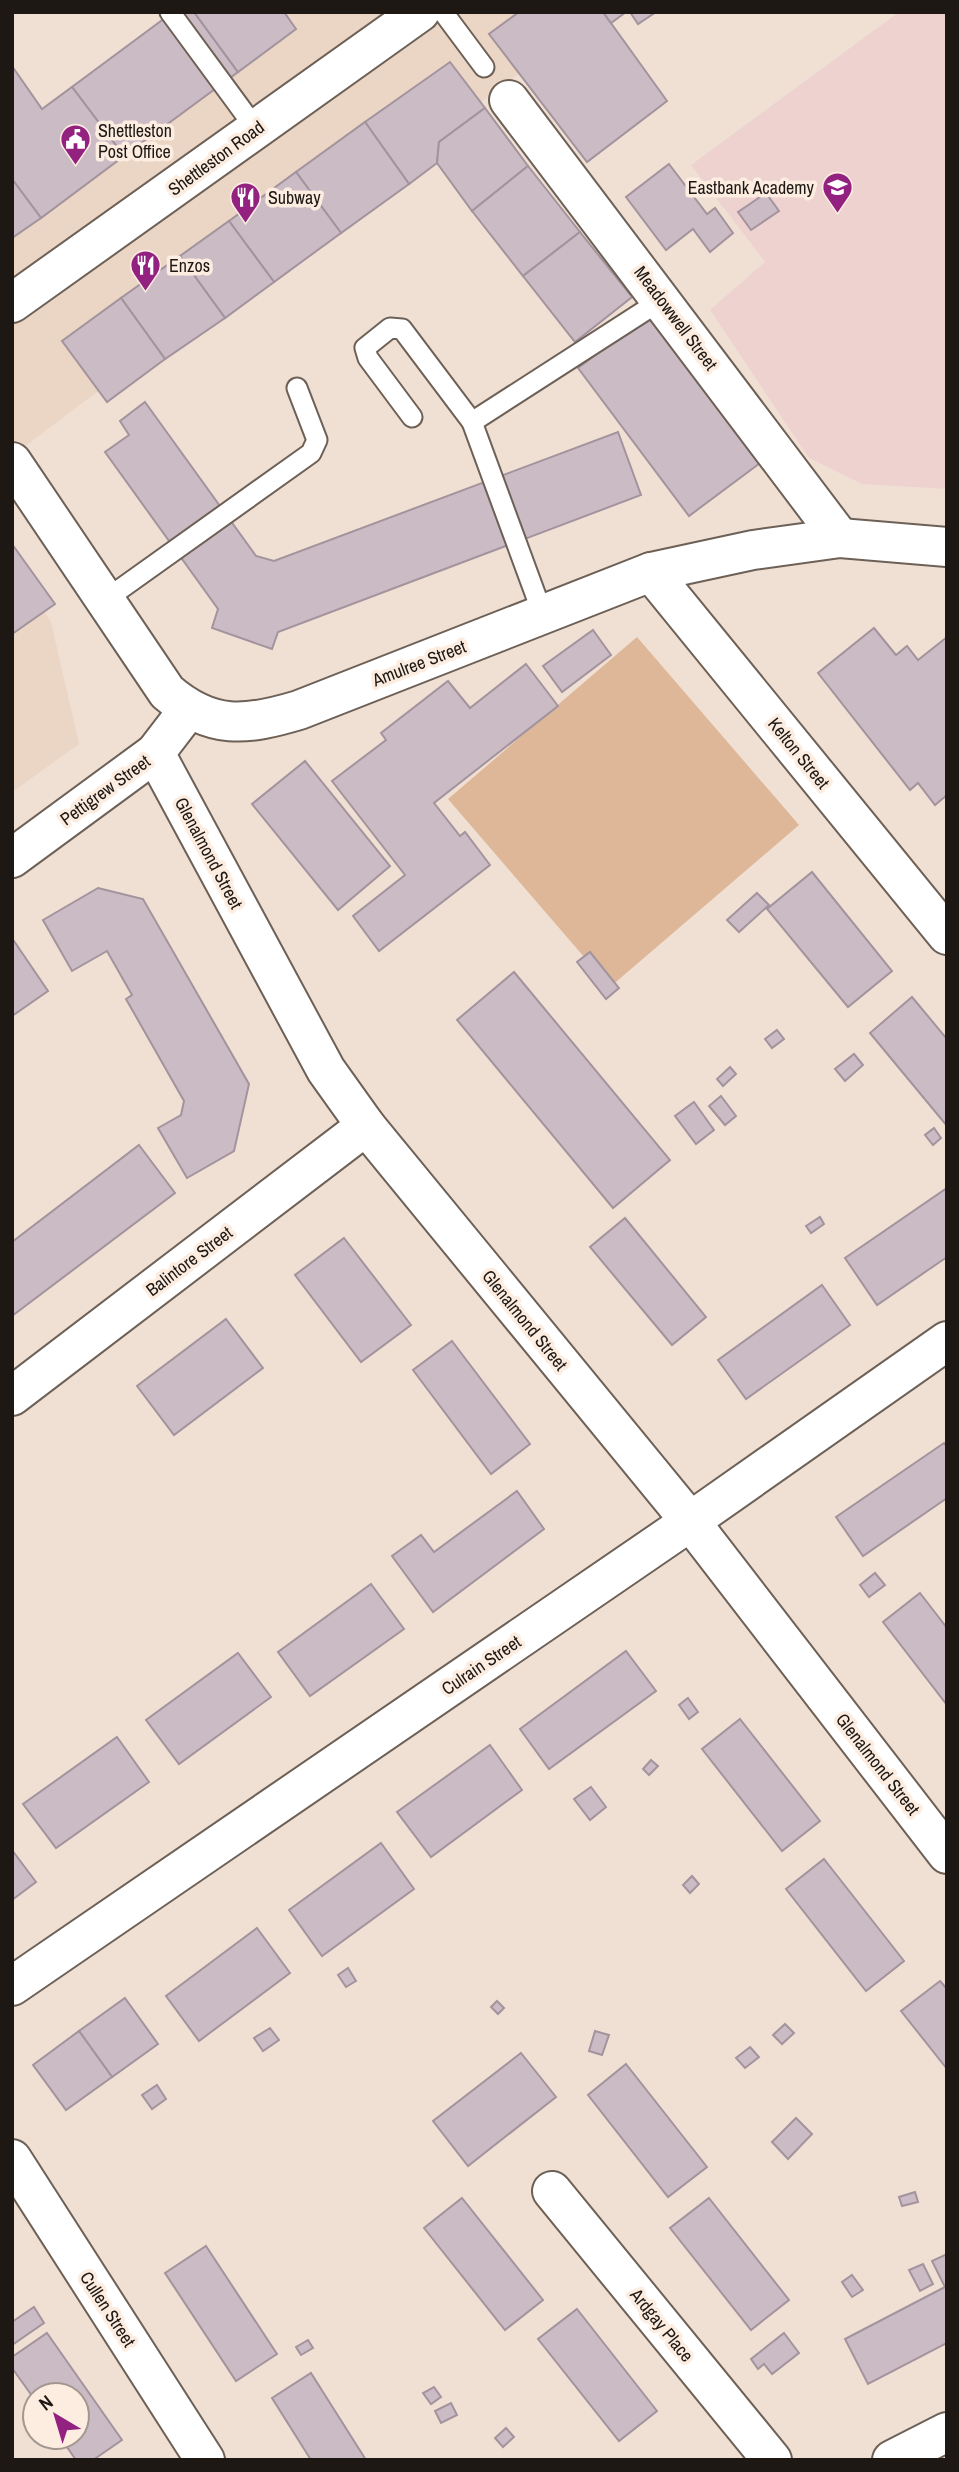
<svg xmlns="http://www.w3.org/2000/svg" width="959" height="2472" font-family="'Archivo Narrow',sans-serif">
  <rect width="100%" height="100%" fill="#f0e0d4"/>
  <!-- built -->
  <g fill="#ebd5c4">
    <path d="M245,12H601L12,456V177Z"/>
    <path d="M12,561L51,622L79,744L12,792Z"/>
  </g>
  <!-- education -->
  <path fill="#edd2d0" d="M899,12H947V489L862,484L809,458L710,310L765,262L691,165Z"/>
  <!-- green -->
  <path fill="#deb698" d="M637,637L799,825L610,987L448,799Z"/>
  <!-- building -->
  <g fill="#cbbbc5" stroke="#a3939d" stroke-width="2">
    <path d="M173,12H194L238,72L124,156L72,87Z"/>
    <path d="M194,12H284L296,29L238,72Z"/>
    <path d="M519,12H603L667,101L587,162L489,34Z"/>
    <path d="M603,12H626L611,23Z"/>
    <path d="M630,12H656L638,24Z"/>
    <path d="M450,62L485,108L439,142L437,163L409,184L365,122Z"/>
    <path d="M12,66L42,109L72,87L124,156L41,218L12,179Z"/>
    <path d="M485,108L528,166L472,211L437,163L439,142Z"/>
    <path d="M365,122L409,184L341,233L296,172Z"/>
    <path d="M669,164L707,214L715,208L733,233L710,252L693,229L666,250L626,197Z"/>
    <path d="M528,166L580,232L523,276L472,211Z"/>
    <path d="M296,172L341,233L274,282L229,221Z"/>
    <path d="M12,179L41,218L12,238Z"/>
    <path d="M766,193L779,211L751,230L738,212Z"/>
    <path d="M229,221L274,282L225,318L180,256Z"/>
    <path d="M580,232L632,297L575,342L523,276Z"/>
    <path d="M180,256L225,318L165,359L121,298Z"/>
    <path d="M121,298L165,359L107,402L62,341Z"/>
    <path d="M650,314L760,463L689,516L578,368Z"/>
    <path d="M145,402L256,556L274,561L618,432L641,495L278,632L272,649L212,628L218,609L105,452L129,435L120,421Z"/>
    <path d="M12,544L55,604L12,634Z"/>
    <path d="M874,628L896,655L907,646L918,660L947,637V795L935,805L918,783L910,790L818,673Z"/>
    <path d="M593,630L611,655L562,692L543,666Z"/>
    <path d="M526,664L558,706L434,803L460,836L465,832L490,865L379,951L353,916L405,875L332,781L386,740L381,733L448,681L470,708Z"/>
    <path d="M305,761L390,866L338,910L252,804Z"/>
    <path d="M812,872L892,971L848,1007L767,909Z"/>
    <path d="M98,888L143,899L249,1084L234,1151L187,1178L158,1128L181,1115L184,1101L126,999L132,995L107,951L72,971L43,920Z"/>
    <path d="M757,893L769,905L739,932L727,920Z"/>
    <path d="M14,941L48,991L12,1016V942Z"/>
    <path d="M590,952L619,988L606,999L577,962Z"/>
    <path d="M514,972L670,1160L613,1208L457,1020Z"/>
    <path d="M912,997L947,1039V1126L870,1033Z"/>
    <path d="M777,1030L784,1039L772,1048L765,1039Z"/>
    <path d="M854,1054L863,1065L845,1081L835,1069Z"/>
    <path d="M730,1067L736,1074L723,1086L717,1079Z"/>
    <path d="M721,1096L736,1116L725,1125L709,1106Z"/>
    <path d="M694,1102L714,1130L696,1144L675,1116Z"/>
    <path d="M934,1128L941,1138L933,1145L925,1135Z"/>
    <path d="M139,1145L175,1193L12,1316V1242Z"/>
    <path d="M947,1188V1257L877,1305L845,1258Z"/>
    <path d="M820,1217L824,1224L811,1233L806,1226Z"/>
    <path d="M625,1218L706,1317L672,1345L590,1247Z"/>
    <path d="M344,1238L411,1325L361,1362L295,1275Z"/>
    <path d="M822,1285L850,1325L746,1399L718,1360Z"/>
    <path d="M226,1319L263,1368L174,1435L137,1386Z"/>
    <path d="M452,1341L530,1444L491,1474L413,1370Z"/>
    <path d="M944,1443L947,1447V1498L863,1556L836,1517Z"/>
    <path d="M517,1491L544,1529L433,1612L392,1556L421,1535L434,1552Z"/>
    <path d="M875,1573L885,1585L869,1597L860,1585Z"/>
    <path d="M371,1584L404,1629L310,1696L278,1652Z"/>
    <path d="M920,1593L947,1628V1705L883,1622Z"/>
    <path d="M626,1651L656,1691L549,1769L520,1729Z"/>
    <path d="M238,1653L271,1697L179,1764L146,1720Z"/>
    <path d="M688,1698L698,1712L689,1719L679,1705Z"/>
    <path d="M740,1719L820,1821L782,1851L702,1749Z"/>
    <path d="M117,1737L149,1782L56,1848L23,1804Z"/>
    <path d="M490,1745L522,1790L431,1857L397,1812Z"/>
    <path d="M651,1760L658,1766L649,1775L643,1769Z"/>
    <path d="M591,1787L606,1807L590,1820L574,1799Z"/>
    <path d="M381,1843L414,1889L322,1956L289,1910Z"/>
    <path d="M12,1850L36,1882L12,1900Z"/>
    <path d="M824,1859L904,1961L866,1991L786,1889Z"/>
    <path d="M692,1876L699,1884L690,1893L683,1885Z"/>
    <path d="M257,1928L290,1973L199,2041L166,1996Z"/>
    <path d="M348,1968L356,1981L346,1987L338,1975Z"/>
    <path d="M940,1981L947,1989V2069L901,2011Z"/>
    <path d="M125,1998L158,2044L112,2077L79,2031Z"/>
    <path d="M497,2001L504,2008L498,2014L491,2007Z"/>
    <path d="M785,2024L794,2033L782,2044L773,2035Z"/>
    <path d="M270,2028L279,2040L263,2051L254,2038Z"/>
    <path d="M79,2031L112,2077L66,2110L33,2065Z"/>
    <path d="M595,2031L609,2035L602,2055L589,2051Z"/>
    <path d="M750,2047L759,2057L745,2068L736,2058Z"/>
    <path d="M521,2053L556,2097L468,2166L433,2121Z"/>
    <path d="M626,2064L707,2167L668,2197L588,2095Z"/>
    <path d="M157,2085L166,2099L152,2109L142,2095Z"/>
    <path d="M796,2118L812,2134L788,2159L772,2142Z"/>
    <path d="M915,2192L918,2202L902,2206L899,2197Z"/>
    <path d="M462,2198L543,2300L505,2330L424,2228Z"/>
    <path d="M709,2198L789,2300L751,2330L670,2228Z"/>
    <path d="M206,2246L277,2354L236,2381L165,2273Z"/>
    <path d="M947,2254V2343L868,2384L845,2339L945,2287L932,2261Z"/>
    <path d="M923,2264L933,2284L920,2291L909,2270Z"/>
    <path d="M852,2275L863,2290L852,2297L842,2282Z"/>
    <path d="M34,2307L44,2323L12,2345V2322Z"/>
    <path d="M577,2309L657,2411L619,2441L538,2339Z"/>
    <path d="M47,2333L122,2440L93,2460H76L60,2437H77V2395H35V2400L12,2368V2357Z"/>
    <path d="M784,2333L799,2353L772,2374L764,2364L758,2369L751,2359Z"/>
    <path d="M308,2340L313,2348L301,2355L296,2347Z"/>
    <path d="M311,2373L366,2460H311L272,2398Z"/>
    <path d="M434,2387L441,2397L431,2404L423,2393Z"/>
    <path d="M451,2403L457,2415L441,2423L435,2411Z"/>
    <path d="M506,2428L514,2437L503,2447L495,2438Z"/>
  </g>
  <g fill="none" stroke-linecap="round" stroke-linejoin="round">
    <defs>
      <g id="service">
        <path d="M170,12L256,129"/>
        <path d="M443,12L484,67"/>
        <path d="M412,417L368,358L365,348L390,328L402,329L472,422L663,299"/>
        <path d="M472,422L543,615"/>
        <path d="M105,600L311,453L317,440L297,388"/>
      </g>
      <g id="minor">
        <path d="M509,100L840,538"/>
        <path d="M651,572L947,935"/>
        <path d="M155,753L326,1070L366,1126L690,1521L947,1854"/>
        <path d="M12,858L155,753L188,710"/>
        <path d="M12,1396L366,1126"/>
        <path d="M12,1986L675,1532L947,1341"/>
        <path d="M12,2159L205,2460"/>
        <path d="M552,2191L772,2460"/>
        <path d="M892,2460L947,2432"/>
      </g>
      <g id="tertiary">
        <path d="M12,303L420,12"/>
        <path d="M12,462L167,692C211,730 246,726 299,710L651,572L753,550L840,538L947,547"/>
      </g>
    </defs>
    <!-- service casing -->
    <use href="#service" stroke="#6d6056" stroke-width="23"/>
    <!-- minor casing -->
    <use href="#minor" stroke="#6d6056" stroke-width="42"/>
    <!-- tertiary casing -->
    <use href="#tertiary" stroke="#6d6056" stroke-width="42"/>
    <!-- service -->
    <use href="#service" stroke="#fff" stroke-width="19"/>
    <!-- minor -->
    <use href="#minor" stroke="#fff" stroke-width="38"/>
    <!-- tertiary -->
    <use href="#tertiary" stroke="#fff" stroke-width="38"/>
  </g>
  <!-- icons -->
  <defs>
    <symbol id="civic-pin" viewBox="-11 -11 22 30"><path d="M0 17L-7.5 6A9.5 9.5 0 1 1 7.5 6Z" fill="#932180" stroke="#fdede1"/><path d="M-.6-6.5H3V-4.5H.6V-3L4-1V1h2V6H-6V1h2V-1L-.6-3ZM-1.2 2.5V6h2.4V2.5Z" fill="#fff"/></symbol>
    <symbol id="school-pin" viewBox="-11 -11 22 30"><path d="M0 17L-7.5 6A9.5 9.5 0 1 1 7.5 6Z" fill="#932180" stroke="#fdede1"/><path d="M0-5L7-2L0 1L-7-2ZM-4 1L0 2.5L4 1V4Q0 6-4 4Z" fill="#fff"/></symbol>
    <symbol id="restaurant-pin" viewBox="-11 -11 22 30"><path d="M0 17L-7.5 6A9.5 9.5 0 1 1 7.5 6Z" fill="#932180" stroke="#fdede1"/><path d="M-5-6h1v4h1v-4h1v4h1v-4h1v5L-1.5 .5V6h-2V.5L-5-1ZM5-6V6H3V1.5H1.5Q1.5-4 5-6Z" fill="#fff"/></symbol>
  </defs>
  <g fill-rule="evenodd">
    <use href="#civic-pin" x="58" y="122" width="35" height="47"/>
    <use href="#school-pin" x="820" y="170" width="35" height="47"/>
    <use href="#restaurant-pin" x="228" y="180" width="35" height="47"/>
    <use href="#restaurant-pin" x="128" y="248" width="35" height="47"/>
  </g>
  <g text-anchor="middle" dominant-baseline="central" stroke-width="7" stroke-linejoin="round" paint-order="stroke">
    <!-- poi labels -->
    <g font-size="18" fill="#1d1814" stroke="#fdede1" text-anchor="start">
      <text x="98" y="130">Shettleston<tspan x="98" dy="21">Post Office</tspan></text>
      <text x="814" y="187" text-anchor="end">Eastbank Academy</text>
      <text x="268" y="197">Subway</text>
      <text x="169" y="265">Enzos</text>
    </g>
    <!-- street labels -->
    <g font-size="18" fill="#1d1814" stroke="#fdede1">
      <text transform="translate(216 158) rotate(-36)">Shettleston Road</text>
      <text transform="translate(676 318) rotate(53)">Meadowwell Street</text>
      <text transform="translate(419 663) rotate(-21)">Amulree Street</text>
      <text transform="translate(799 753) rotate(51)">Kelton Street</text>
      <text transform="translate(105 790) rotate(-36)">Pettigrew Street</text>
      <text transform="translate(209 853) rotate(62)">Glenalmond Street</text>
      <text transform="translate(189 1261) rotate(-37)">Balintore Street</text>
      <text transform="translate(525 1320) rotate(51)">Glenalmond Street</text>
      <text transform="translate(481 1665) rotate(-34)">Culrain Street</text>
      <text transform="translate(878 1764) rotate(52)">Glenalmond Street</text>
      <text transform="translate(108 2309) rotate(57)">Cullen Street</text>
      <text transform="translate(662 2325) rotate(51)">Ardgay Place</text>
    </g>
  </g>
  <!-- border -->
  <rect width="959" height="2472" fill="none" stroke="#1d1814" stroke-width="28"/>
  <!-- north arrow -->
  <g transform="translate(56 2416) rotate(322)"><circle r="33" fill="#fdede1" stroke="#a3988f" stroke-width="2"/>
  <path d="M0-5L12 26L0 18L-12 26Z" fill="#932180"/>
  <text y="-10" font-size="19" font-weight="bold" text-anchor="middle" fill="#1d1814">N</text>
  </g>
</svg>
